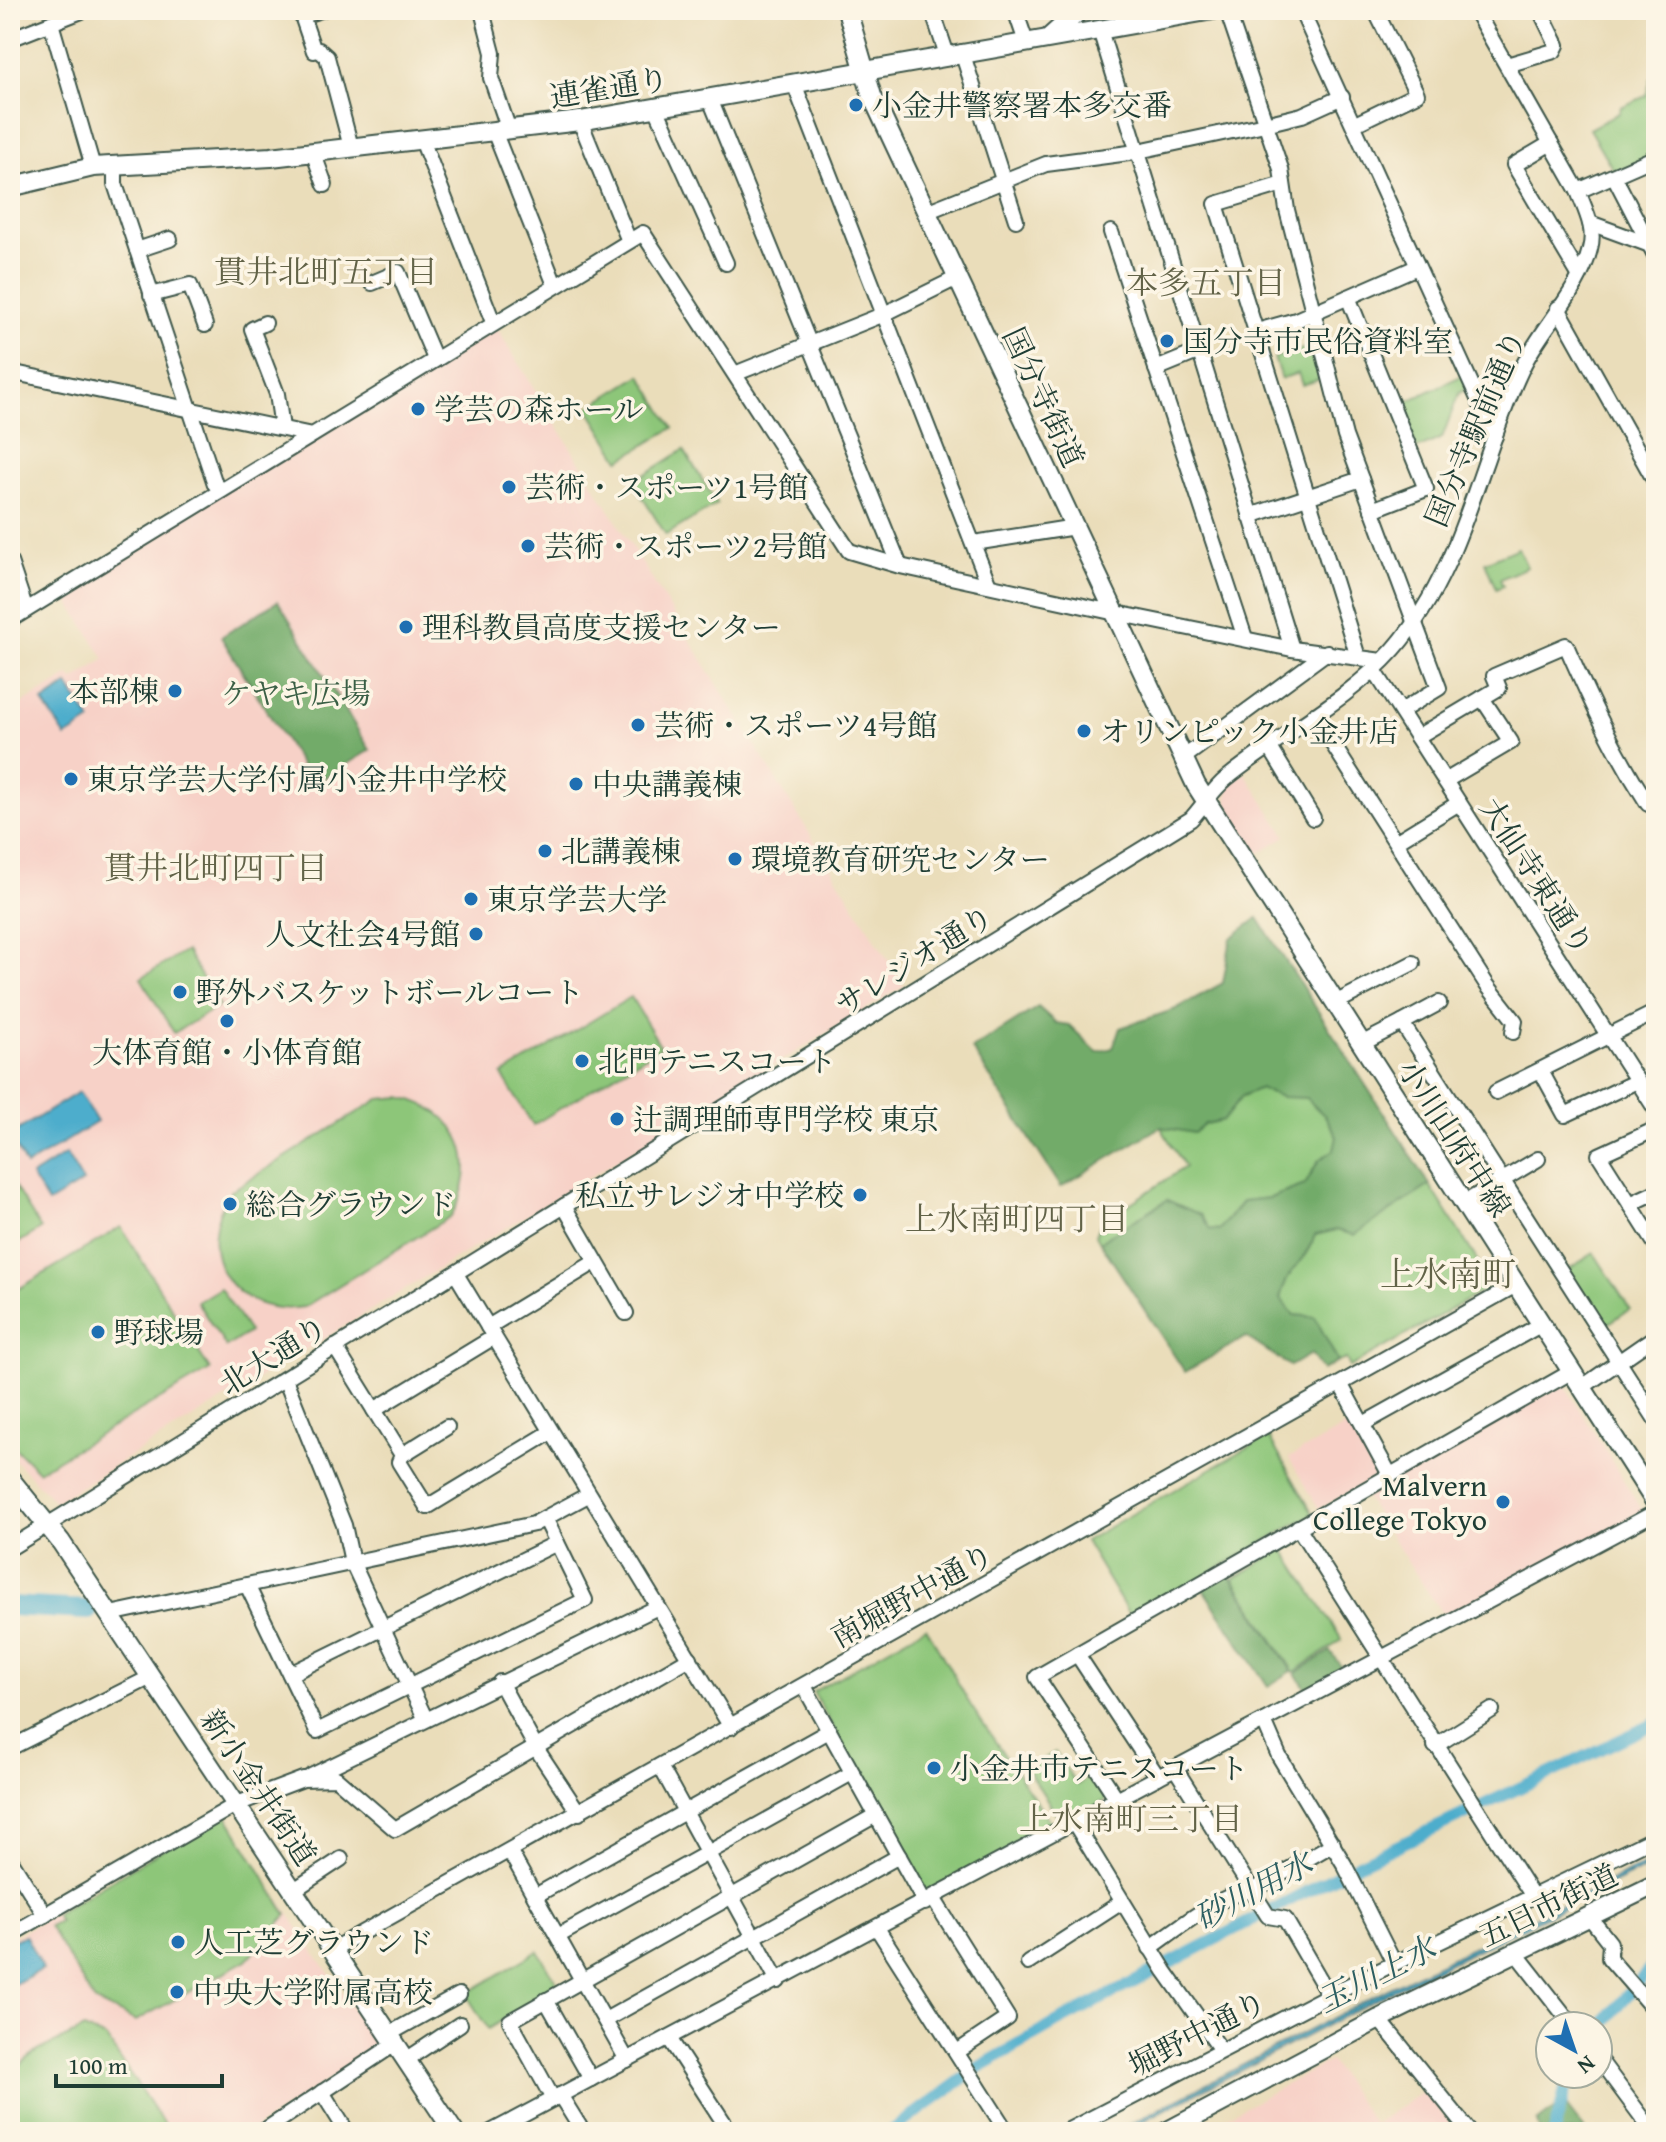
<svg xmlns="http://www.w3.org/2000/svg" width="1666" height="2142" font-family="'Gentium Book Plus','Noto Serif JP',serif">
  <rect width="100%" height="100%" fill="#fcf5e5"/>
  <filter id="ink" filterUnits="userSpaceOnUse"><feTurbulence type="fractalNoise" baseFrequency=".0125" numOctaves="2"/><feDisplacementMap in="SourceGraphic" scale="16" xChannelSelector="R" yChannelSelector="G"/><feConvolveMatrix kernelMatrix="1 2 1 2 8 2 1 2 1" color-interpolation-filters="sRGB"/></filter>
  <filter id="wash" filterUnits="userSpaceOnUse"><feTurbulence type="fractalNoise" baseFrequency=".006" numOctaves="4" result="noise"/><feDisplacementMap in="SourceGraphic" scale="32" xChannelSelector="R" yChannelSelector="G"/><feGaussianBlur stdDeviation="1.8" result="paint"/><feColorMatrix in="noise" values="0 0 0 0 0 0 0 0 0 0 0 0 0 0 0 0 0 1.4 0 .05"/><feComposite in="paint" operator="in"/></filter>
  <g filter="url(#wash)">
    <rect width="100%" height="100%" fill="#eaddba"/>
    <!-- built -->
    <g fill="#f7d1c7">
      <path d="M493,322L904,986L55,1502L10,1455V711L70,675L73,680L105,659L61,589Z"/>
      <path d="M1245,773L1286,836L1253,857L1227,817L1228,787Z"/>
      <path d="M1564,1384L1642,1510L1641,1514L1445,1618L1364,1495Z"/>
      <path d="M1355,1421L1382,1469L1379,1476L1319,1509L1289,1458Z"/>
      <path d="M224,1817L375,2042L374,2050L249,2132H10V1939Z"/>
      <path d="M1330,2061L1374,2124L1424,2091L1457,2132H1197Z"/>
    </g>
    <!-- green -->
    <g fill="#8dc679" stroke="#568256" stroke-width="2">
      <path d="M1656,76V154L1615,173L1589,129L1619,113L1621,107L1646,96L1651,78Z"/>
      <path d="M1316,345L1325,378L1302,385L1298,373L1281,379L1274,358Z"/>
      <path d="M641,375L673,428L620,460L588,408Z"/>
      <path d="M1463,375L1469,388L1459,393L1442,438L1417,449L1398,406Z"/>
      <path d="M684,450L717,504L666,535L633,482Z"/>
      <path d="M1518,548L1527,567L1500,579L1503,586L1496,589L1485,562Z"/>
      <path d="M186,951L219,1006L174,1033L141,978Z"/>
      <path d="M631,997L661,1047L533,1125L502,1075Z"/>
      <path d="M1260,1088L1281,1096L1306,1098L1326,1117L1337,1137L1334,1150L1319,1160L1305,1185L1270,1198L1243,1201L1219,1230L1210,1229L1167,1200L1100,1242L1096,1235L1101,1223L1185,1167L1160,1126L1194,1133L1205,1124L1223,1120L1242,1096Z"/>
      <path d="M401,1097C462,1111 483,1163 451,1216L304,1307C232,1319 189,1250 231,1191L379,1099Z"/>
      <path d="M10,1179L41,1229L10,1248Z"/>
      <path d="M1430,1185L1487,1276L1483,1291L1350,1367L1346,1359L1338,1362L1315,1317L1294,1315L1280,1298C1287,1268 1306,1263 1315,1235L1336,1230L1354,1235Z"/>
      <path d="M121,1227L210,1370L38,1471L10,1443V1294Z"/>
      <path d="M1594,1253L1630,1309L1603,1327L1567,1270Z"/>
      <path d="M220,1288L249,1332L226,1347L197,1302Z"/>
      <path d="M1268,1436L1313,1514L1131,1618L1085,1541Z"/>
      <path d="M1283,1548L1342,1640L1294,1672L1234,1579Z"/>
      <path d="M926,1627L971,1706L1055,1829L927,1897L813,1692Z"/>
      <path d="M1055,1752L1077,1785L1095,1774L1108,1795L1106,1800L1067,1821L1059,1818L1027,1769Z"/>
      <path d="M225,1812L287,1915L247,1960L136,2021L95,2002L49,1926L59,1921L55,1914Z"/>
      <path d="M538,1951L559,1986L488,2029L466,1994Z"/>
      <path d="M84,2029L106,2038L169,2132H10C10,2053 19,2061 84,2029Z"/>
    </g>
    <!-- forest -->
    <g fill="#72ab69" stroke="#48744e" stroke-width="2">
      <path d="M278,601L370,750L313,785L221,637Z"/>
      <path d="M1258,918L1430,1185L1354,1235L1336,1230L1315,1235C1306,1261 1286,1270 1280,1298L1294,1315L1315,1317L1338,1362L1322,1370L1311,1354L1290,1366L1246,1337L1185,1372L1100,1242L1167,1200L1201,1215L1210,1229L1219,1230L1243,1201L1270,1198L1305,1185L1319,1160L1334,1150L1337,1137L1326,1117L1306,1098L1281,1097L1260,1088L1242,1096L1223,1120L1205,1124L1194,1133L1160,1127L1061,1187L972,1049L1038,1007L1056,1023L1069,1025L1097,1052L1113,1048L1120,1028L1176,1009L1223,983L1231,938Z"/>
      <path d="M1228,1572L1292,1671L1268,1686L1201,1586Z"/>
      <path d="M1330,1651L1345,1672L1308,1692L1296,1673Z"/>
      <path d="M1563,2102L1586,2132H1540L1537,2122Z"/>
    </g>
    <!-- water -->
    <g fill="#4dadcc" stroke="#367580" stroke-width="2">
      <path d="M68,685L91,721L66,737L43,702Z"/>
      <path d="M79,1092L97,1122L26,1166L10,1135Z"/>
      <path d="M66,1154L83,1182L48,1203L31,1176Z"/>
      <path d="M1656,1859V1863L1398,1988L1122,2132H1115L1394,1986Z"/>
      <path d="M25,1935L43,1969L10,1986V1942Z"/>
    </g>
    <g fill="none" stroke-linecap="round" stroke-linejoin="round">
      <!-- canal -->
      <g stroke="#4dadcc" stroke-width="12">
        <path d="M1598,2029L1656,1962"/>
        <path d="M890,2132L976,2069L1056,2023L1355,1866L1656,1723"/>
        <path d="M1554,2132L1566,2087L1564,2074"/>
      </g>
      <!-- river -->
      <path stroke="#4dadcc" stroke-width="20" d="M10,1606L88,1610"/>
    </g>
  </g>
  <g filter="url(#ink)">
    <g fill="none" stroke-linecap="round" stroke-linejoin="round">
      <defs>
        <g id="minor">
          <path d="M300,10L314,51L319,50L327,57L351,147"/>
          <path d="M932,10L947,55"/>
          <path d="M1015,10L1026,42"/>
          <path d="M1227,10L1281,169L1287,210L1345,436L1439,688L1401,711"/>
          <path d="M1301,10L1495,436"/>
          <path d="M482,11L493,53L491,78L509,130"/>
          <path d="M302,16L321,10"/>
          <path d="M51,23L93,167"/>
          <path d="M1100,30L1292,649"/>
          <path d="M10,39L84,10"/>
          <path d="M962,52L1016,220"/>
          <path d="M1507,65L1554,51L1557,45L1540,10"/>
          <path d="M795,86L989,585"/>
          <path d="M710,99L900,566"/>
          <path d="M656,108L726,263"/>
          <path d="M580,121L629,241"/>
          <path d="M1355,124L1417,94L1375,10"/>
          <path d="M494,131L555,285"/>
          <path d="M422,140L493,322"/>
          <path d="M1551,143L1514,165L1579,275"/>
          <path d="M313,152L325,185"/>
          <path d="M115,166V184L215,484L222,490"/>
          <path d="M1614,176L1656,257"/>
          <path d="M1283,184L1216,204L1358,657"/>
          <path d="M1578,191L1656,157"/>
          <path d="M926,212L1046,164L1129,153L1265,124L1302,115L1342,97"/>
          <path d="M1590,223L1650,245"/>
          <path d="M1111,232L1245,638"/>
          <path d="M137,250L170,239"/>
          <path d="M372,283L398,272L435,359"/>
          <path d="M151,295L190,285L205,325"/>
          <path d="M1348,297L1426,489L1372,510"/>
          <path d="M1558,308L1656,483"/>
          <path d="M265,323L252,329L277,394L282,428"/>
          <path d="M1257,331L1296,320L1417,267"/>
          <path d="M1156,369L1200,351"/>
          <path d="M10,372L312,435"/>
          <path d="M737,373L882,315L957,278"/>
          <path d="M1250,516L1361,479"/>
          <path d="M974,543L1075,527"/>
          <path d="M10,562L26,610"/>
          <path d="M10,620L643,233L849,551L900,566L1116,613L1292,649L1382,661"/>
          <path d="M1374,670L1656,1110"/>
          <path d="M1314,715L1487,985L1515,1021L1513,1032"/>
          <path d="M1417,737L1499,688L1494,676L1566,645C1591,702 1614,751 1648,804L1656,799"/>
          <path d="M1269,746L1313,818"/>
          <path d="M1183,758L1327,652"/>
          <path d="M1445,781L1511,742L1482,698"/>
          <path d="M1397,841L1459,803"/>
          <path d="M1335,1003L1413,963"/>
          <path d="M1402,1023L1439,1003"/>
          <path d="M1361,1044L1402,1023L1656,1420"/>
          <path d="M1541,1071L1565,1115L1637,1081"/>
          <path d="M1496,1092L1656,1012"/>
          <path d="M1656,1129L1599,1155L1656,1245"/>
          <path d="M1464,1203L1538,1159"/>
          <path d="M1630,1204L1656,1192"/>
          <path d="M564,1206L626,1313"/>
          <path d="M456,1274L731,1727"/>
          <path d="M488,1327L595,1262"/>
          <path d="M335,1347L402,1455L399,1462L427,1507L551,1432"/>
          <path d="M285,1379L344,1525L352,1562L425,1718"/>
          <path d="M1341,1385L1390,1475"/>
          <path d="M1581,1388L1656,1336"/>
          <path d="M374,1410L494,1337"/>
          <path d="M1363,1424L1542,1324"/>
          <path d="M402,1455L447,1427"/>
          <path d="M1298,1527L1532,1895"/>
          <path d="M10,1548L1191,819C1203,806 1213,789 1227,778C1281,734 1347,702 1394,649C1464,569 1479,457 1524,364C1543,326 1580,291 1590,249C1596,229 1585,210 1578,191L1475,10"/>
          <path d="M247,1585L317,1731L585,1600L545,1518"/>
          <path d="M110,1614L534,1524L588,1495"/>
          <path d="M1077,1654L1158,1777"/>
          <path d="M290,1674L557,1543"/>
          <path d="M500,1682L536,1748L579,1813"/>
          <path d="M804,1686L925,1903"/>
          <path d="M1264,1721L1279,1756L1344,1864L1394,1963"/>
          <path d="M1435,1746L1492,1710"/>
          <path d="M10,1748L151,1677"/>
          <path d="M660,1766L778,1981"/>
          <path d="M1175,1768L1268,1916L1285,1919L1329,1995"/>
          <path d="M311,1776L658,1607"/>
          <path d="M1117,1799L1037,1677L1571,1372"/>
          <path d="M1074,1822L1165,1971L1221,2050"/>
          <path d="M510,1852L627,2060"/>
          <path d="M10,1859L45,1915"/>
          <path d="M294,1890L341,1859"/>
          <path d="M535,1896L829,1731"/>
          <path d="M933,1898L1008,2018L957,2052"/>
          <path d="M1588,1915L1610,1943L1609,1958L1656,2012"/>
          <path d="M877,1928L1007,2132"/>
          <path d="M10,1935L237,1804L303,1779L336,1778L395,1829L690,1658"/>
          <path d="M558,1936L852,1773"/>
          <path d="M1150,1948C1173,1932 1225,1890 1252,1891L1333,1844"/>
          <path d="M333,1949L1516,1285"/>
          <path d="M1515,1952L1573,2026"/>
          <path d="M1028,1963L1122,1902"/>
          <path d="M546,2000L591,2079"/>
          <path d="M1379,2019L1470,2132"/>
          <path d="M605,2020L899,1856"/>
          <path d="M389,2034L459,1995"/>
          <path d="M669,2038L730,2132"/>
          <path d="M1598,2058L1653,2132"/>
          <path d="M406,2060L460,2024"/>
          <path d="M322,2092L347,2132"/>
          <path d="M560,2095L583,2132"/>
          <path d="M553,2099L510,2021L876,1815"/>
          <path d="M262,2132L395,2044"/>
          <path d="M491,2132L1656,1512"/>
          <path d="M1065,2132L1329,1995L1656,1837"/>
        </g>
        <g id="major">
          <path d="M847,10L872,96L1196,785L1656,1503"/>
          <path d="M1050,37L1080,10"/>
          <path d="M10,187L93,167L271,157L580,121L1213,10"/>
          <path d="M10,1479L61,1542L454,2132"/>
          <path d="M1166,2132L1379,2019L1656,1884"/>
        </g>
      </defs>
      <!-- minor casing -->
      <use href="#minor" stroke="#3d5548" stroke-width="18"/>
      <!-- major casing -->
      <use href="#major" stroke="#3d5548" stroke-width="22"/>
      <!-- minor -->
      <use href="#minor" stroke="#fff" stroke-width="14"/>
      <!-- major -->
      <use href="#major" stroke="#fff" stroke-width="18"/>
    </g>
  </g>
  <!-- markers -->
  <g fill="#1f6fb2" stroke="#fcf5e5" stroke-width="3">
    <circle cx="856" cy="105" r="8"/>
    <circle cx="1167" cy="341" r="8"/>
    <circle cx="418" cy="409" r="8"/>
    <circle cx="509" cy="487" r="8"/>
    <circle cx="528" cy="546" r="8"/>
    <circle cx="406" cy="627" r="8"/>
    <circle cx="175" cy="691" r="8"/>
    <circle cx="638" cy="725" r="8"/>
    <circle cx="1084" cy="731" r="8"/>
    <circle cx="71" cy="779" r="8"/>
    <circle cx="576" cy="784" r="8"/>
    <circle cx="545" cy="851" r="8"/>
    <circle cx="735" cy="859" r="8"/>
    <circle cx="471" cy="899" r="8"/>
    <circle cx="476" cy="934" r="8"/>
    <circle cx="180" cy="992" r="8"/>
    <circle cx="227" cy="1021" r="8"/>
    <circle cx="582" cy="1061" r="8"/>
    <circle cx="617" cy="1119" r="8"/>
    <circle cx="860" cy="1195" r="8"/>
    <circle cx="230" cy="1204" r="8"/>
    <circle cx="98" cy="1332" r="8"/>
    <circle cx="1503" cy="1502" r="8"/>
    <circle cx="934" cy="1768" r="8"/>
    <circle cx="178" cy="1942" r="8"/>
    <circle cx="177" cy="1992" r="8"/>
  </g>
  <g text-anchor="middle" dominant-baseline="central" stroke-width="7" stroke-linejoin="round" paint-order="stroke">
    <!-- street labels -->
    <g font-size="30" fill="#1f3d34" stroke="#fcf5e5">
      <text transform="translate(609 87) rotate(-9)">連雀通り</text>
      <text transform="translate(1044 397) rotate(65)">国分寺街道</text>
      <text transform="translate(1475 428) rotate(-67)">国分寺駅前通り</text>
      <text transform="translate(1537 876) rotate(57)">大仙寺東通り</text>
      <text transform="translate(914 960) rotate(-32)">サレジオ通り</text>
      <text transform="translate(1455 1138) rotate(57)">小川山府中線</text>
      <text transform="translate(273 1355) rotate(-32)">北大通り</text>
      <text transform="translate(912 1595) rotate(-29)">南堀野中通り</text>
      <text transform="translate(259 1787) rotate(56)">新小金井街道</text>
      <text transform="translate(1548 1905) rotate(-26)">五日市街道</text>
      <text transform="translate(1197 2033) rotate(-27)">堀野中通り</text>
    </g>
    <!-- poi labels -->
    <g font-size="30" fill="#1f3d34" stroke="#fcf5e5" text-anchor="start">
      <text x="872" y="105">小金井警察署本多交番</text>
      <text x="1183" y="341">国分寺市民俗資料室</text>
      <text x="434" y="409">学芸の森ホール</text>
      <text x="525" y="487">芸術・スポーツ1号館</text>
      <text x="544" y="546">芸術・スポーツ2号館</text>
      <text x="422" y="627">理科教員高度支援センター</text>
      <text x="159" y="691" text-anchor="end">本部棟</text>
      <text x="654" y="725">芸術・スポーツ4号館</text>
      <text x="1100" y="731">オリンピック小金井店</text>
      <text x="87" y="779">東京学芸大学付属小金井中学校</text>
      <text x="592" y="784">中央講義棟</text>
      <text x="561" y="851">北講義棟</text>
      <text x="751" y="859">環境教育研究センター</text>
      <text x="487" y="899">東京学芸大学</text>
      <text x="460" y="934" text-anchor="end">人文社会4号館</text>
      <text x="196" y="992">野外バスケットボールコート</text>
      <text x="227" y="1052" text-anchor="middle">大体育館・小体育館</text>
      <text x="598" y="1061">北門テニスコート</text>
      <text x="633" y="1119">辻調理師専門学校 東京</text>
      <text x="844" y="1195" text-anchor="end">私立サレジオ中学校</text>
      <text x="246" y="1204">総合グラウンド</text>
      <text x="114" y="1332">野球場</text>
      <text x="1487" y="1485" text-anchor="end">Malvern<tspan x="1487" dy="34">College Tokyo</tspan></text>
      <text x="950" y="1768">小金井市テニスコート</text>
      <text x="194" y="1942">人工芝グラウンド</text>
      <text x="193" y="1992">中央大学附属高校</text>
    </g>
    <!-- park labels -->
    <g font-size="30" fill="#3a5f45" stroke="#fcf5e5">
      <text x="296" y="693">ケヤキ広場</text>
    </g>
    <!-- neighbourhood labels -->
    <g font-size="32" fill="#626348" stroke="#fcf5e5">
      <text x="326" y="271">貫井北町五丁目</text>
      <text x="1206" y="282">本多五丁目</text>
      <text x="216" y="867">貫井北町四丁目</text>
      <text x="1017" y="1218">上水南町四丁目</text>
      <text x="1131" y="1818">上水南町三丁目</text>
    </g>
    <!-- water labels -->
    <g font-size="32" font-style="italic" fill="#2d5f62" stroke="#fcf5e5">
      <text transform="translate(1253 1890) rotate(-28)">砂川用水</text>
      <text transform="translate(1376 1974) rotate(-27)">玉川上水</text>
    </g>
    <!-- quarter labels -->
    <g font-size="34" fill="#626348" stroke="#fcf5e5">
      <text x="1448" y="1273">上水南町</text>
    </g>
  </g>
  <!-- margin -->
  <rect width="1666" height="2142" fill="none" stroke="#fcf5e5" stroke-width="40"/>
  <!-- north arrow -->
  <g transform="translate(1574 2050) rotate(140)"><circle r="38" fill="#fcf5e5" stroke="#a4ab9e" stroke-width="2"/>
  <path d="M0-6L14 30L0 20L-14 30Z" fill="#1f6fb2"/>
  <text y="-12" font-size="22" font-weight="bold" text-anchor="middle" fill="#1f3d34">N</text>
  </g>
  <!-- scale -->
  <path d="M56 2074v12h166v-12" fill="none" stroke="#1f3d34" stroke-width="4"/>
  <text x="68" y="2074" font-size="24" fill="#1f3d34" stroke="#fcf5e5" stroke-width="6" paint-order="stroke">100 m</text>
</svg>
